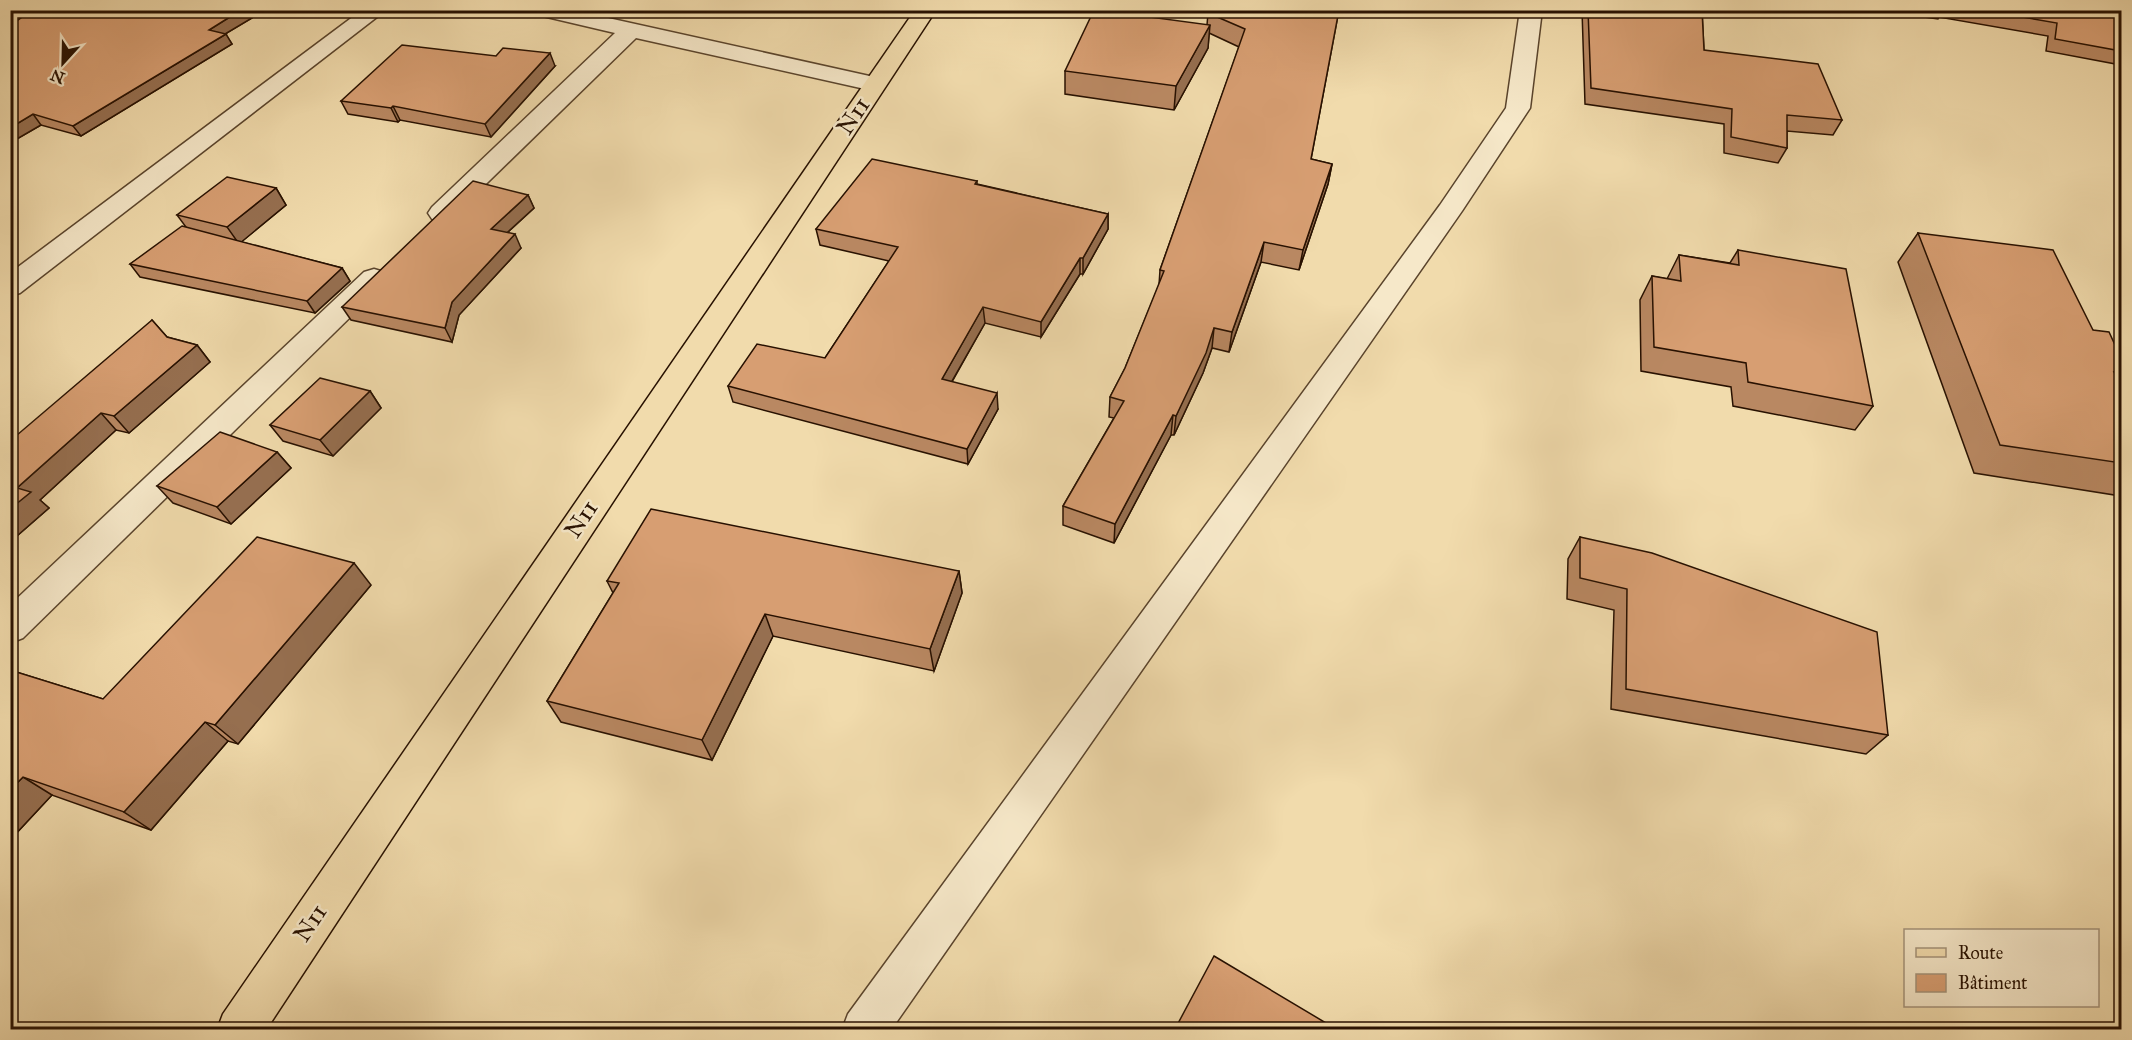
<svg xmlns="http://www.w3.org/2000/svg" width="2132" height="1040" font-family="'IM FELL Great Primer',serif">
  <rect width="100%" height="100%" fill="#f1dbac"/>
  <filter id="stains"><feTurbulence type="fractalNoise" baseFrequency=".00333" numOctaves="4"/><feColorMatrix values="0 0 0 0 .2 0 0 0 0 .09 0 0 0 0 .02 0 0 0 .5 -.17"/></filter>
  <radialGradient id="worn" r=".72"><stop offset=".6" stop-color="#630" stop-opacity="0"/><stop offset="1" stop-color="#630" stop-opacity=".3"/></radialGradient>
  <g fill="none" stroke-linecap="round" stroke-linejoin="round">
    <defs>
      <g id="minor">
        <path d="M362,10H386L20,293L10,296V273Z"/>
        <path d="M531,10H572L874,77L882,79L885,84L882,89L874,91L636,38L450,219L441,221L432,219L428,213L432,207L615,33L534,14Z"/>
        <path d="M1520,10H1542L1530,108L1462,211L891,1030H842L848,1014L1440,205L1506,108Z"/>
        <path d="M2110,10H2122V18L2114,17Z"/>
        <path d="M374,269L384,272L388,278L384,284L23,638L10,643V605L364,272Z"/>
      </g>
      <path id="primary" d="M915,10H936L266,1030H217L223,1014Z"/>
    </defs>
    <!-- minor casing -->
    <use href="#minor" stroke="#5a442c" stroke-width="3"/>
    <!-- primary casing -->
    <use href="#primary" stroke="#281101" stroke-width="3"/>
    <!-- minor -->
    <use href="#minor" fill="#f6e8c9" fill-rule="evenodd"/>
    <!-- primary -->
    <use href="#primary" fill="#f1dbac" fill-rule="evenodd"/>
  </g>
  <!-- wall -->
  <g fill="#b98862" stroke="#281101" stroke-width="1.5">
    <path d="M32,10H248L252,18L225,34L232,44L81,136L41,125L10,143V26Z"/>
    <path d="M1339,10L1311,159L1332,164L1328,184L1299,270L1261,262L1229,352L1212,348L1203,373L1174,435H1171L1114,543L1063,525V506L1114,418L1109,417L1110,397L1125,368L1159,285L1160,270L1239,47L1209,33L1208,48L1174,110L1065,94V71L1207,25L1208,13Z"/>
    <path d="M1582,10H1702L1704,50L1842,120L1833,135L1787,131V148L1778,163L1724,153V124L1585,104Z"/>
    <path d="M1873,10H2057L2121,16V65L2046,51L2048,36L1939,17L1938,19Z"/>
    <path d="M555,66L491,137L400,120L398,122L348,114L341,101Z"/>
    <path d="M977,181V184L1108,214V229L1083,274H1080L1041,337L985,323L952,382L998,409L968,464L733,402L728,386L825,358L889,261L820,245L816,229Z"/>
    <path d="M276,188L286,205L241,242L342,268L350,281L315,313L140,277L130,264L186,227L177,215Z"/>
    <path d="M528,195L534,208L507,233L521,248L459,315L452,342L351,320L342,307Z"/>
    <path d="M1918,233L2093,330L2121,358V383L2120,384L2121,387V496L1974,473L1898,262Z"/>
    <path d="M1738,250L1873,406L1855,430L1733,406L1731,387L1641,371L1640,300L1652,276L1667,279L1679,255L1730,263Z"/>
    <path d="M152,320L167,337L197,345L210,362L129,433L116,430L40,500L49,508L10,542Z"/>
    <path d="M370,391L381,408L333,456L283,441L270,425Z"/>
    <path d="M277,452L291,468L231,524L173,503L157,486Z"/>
    <path d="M1580,537L1888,735L1866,754L1611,709L1614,610L1567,599L1568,559Z"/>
    <path d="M959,571L962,593L934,671L773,636L712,760L561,722L547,701L613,593L607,581Z"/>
    <path d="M371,585L238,744L228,741L151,830L52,795L10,840V670L103,699Z"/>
  </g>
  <!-- shaded-wall -->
  <g fill="#966f50" stroke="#281101" stroke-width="1.5">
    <path d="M10,10H20L10,16Z"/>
    <path d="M241,10H248L252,18L215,40L209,30Z"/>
    <path d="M1210,25L1208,48L1174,110L1176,86Z"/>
    <path d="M226,34L232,44L81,136L73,126Z"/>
    <path d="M550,53L555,66L491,137L485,124Z"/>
    <path d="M393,106L400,120L398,122L391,108Z"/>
    <path d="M33,114L41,125L10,143V128Z"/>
    <path d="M1332,164L1328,184L1299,270L1303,250Z"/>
    <path d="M276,188L286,205L239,244L227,227Z"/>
    <path d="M528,195L534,208L497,242L491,229Z"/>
    <path d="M1108,214V229L1083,274V258Z"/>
    <path d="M515,234L521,248L459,315L452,342L445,328L452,302Z"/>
    <path d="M1264,242L1261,262L1229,352L1232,332Z"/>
    <path d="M1080,258V274L1041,337V322Z"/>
    <path d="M342,268L350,281L315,313L307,301Z"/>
    <path d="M983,307L985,323L944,395L942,379Z"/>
    <path d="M1214,328L1212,348L1203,373L1174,435L1176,416Z"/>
    <path d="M197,345L210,362L129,433L114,416Z"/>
    <path d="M370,391L381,408L333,456L320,440Z"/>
    <path d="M997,393L998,409L968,464L967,449Z"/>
    <path d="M101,413L116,430L40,500L49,508L10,542V509L17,488Z"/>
    <path d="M1173,415L1171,435L1114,543L1115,524Z"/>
    <path d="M277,452L291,468L231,524L217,507Z"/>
    <path d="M354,563L371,585L238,744L215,725Z"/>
    <path d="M959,571L962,593L934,671L930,649Z"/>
    <path d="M765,614L773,636L712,760L702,740Z"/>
    <path d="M205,722L228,741L151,830L124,812Z"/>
    <path d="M23,777L52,795L10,840V790Z"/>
  </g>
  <!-- building -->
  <g fill="#d79e72" stroke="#281101" stroke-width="1.5">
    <path d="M32,10H241L209,30L226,34L73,126L33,114L10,128V26Z"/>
    <path d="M1094,10H1097L1210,25L1176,86L1065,71Z"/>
    <path d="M1209,10H1339L1311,159L1332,164L1303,250L1264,242L1232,332L1214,328L1206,353L1176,416L1173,415L1115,524L1063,506L1124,401L1110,397L1125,368L1164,271L1160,270L1245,29L1208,13Z"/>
    <path d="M1588,10H1702L1704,50L1818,64L1842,120L1787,115V148L1731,137L1732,109L1591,88Z"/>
    <path d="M1982,10H2057L2121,16V51L2055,39L2057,23Z"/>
    <path d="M402,45L496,56L503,48L550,53L485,124L393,106L391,108L341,101Z"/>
    <path d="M872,159L977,181L975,184L1108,214L1083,258H1080L1041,322L983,307L942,379L997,393L967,449L728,386L757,344L825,358L898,247L816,229Z"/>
    <path d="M227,177L276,188L227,227L177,215Z"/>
    <path d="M473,181L528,195L491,229L515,234L452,302L445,328L342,307Z"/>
    <path d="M182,226L342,268L307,301L130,264Z"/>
    <path d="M1918,233L2053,250L2093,330L2109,332L2121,358V373L2114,372L2121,387V463L2000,445Z"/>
    <path d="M1738,250L1846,269L1873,406L1748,382L1746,363L1654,347L1652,276L1681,281L1679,255L1739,265Z"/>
    <path d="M152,320L167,337L197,345L114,416L101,413L17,488L31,492L10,509V441Z"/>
    <path d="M320,378L370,391L320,440L270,425Z"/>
    <path d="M220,432L277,452L217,507L157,486Z"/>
    <path d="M651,509L959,571L930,649L765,614L702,740L547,701L619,583L607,581Z"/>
    <path d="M257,537L354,563L215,725L205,722L124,812L23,777L10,790V670L103,699Z"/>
    <path d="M1580,537L1652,553L1877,632L1888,735L1626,689L1627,589L1580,578Z"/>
    <path d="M1214,956L1331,1026L1329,1029H1175Z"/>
  </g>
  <g text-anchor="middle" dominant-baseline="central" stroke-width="5" stroke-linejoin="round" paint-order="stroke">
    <!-- street labels -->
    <g font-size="24" fill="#281101" stroke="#f6e8c9">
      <text transform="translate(853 116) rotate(-56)">N11</text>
      <text transform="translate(581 519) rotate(-56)">N11</text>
      <text transform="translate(310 923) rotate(-56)">N11</text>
    </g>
  </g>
  <!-- margin -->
  <rect width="2132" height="1040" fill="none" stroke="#f1dbac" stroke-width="36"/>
  <rect x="12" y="12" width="2108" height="1016" fill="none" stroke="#281101" stroke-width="3"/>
  <rect x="18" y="18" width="2096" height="1004" fill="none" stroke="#281101" stroke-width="1.5"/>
  <!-- legend -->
  <rect x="1904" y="929" width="195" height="78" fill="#f6e8c9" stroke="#a49279" stroke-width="1.5"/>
  <rect x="1916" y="948" width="30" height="9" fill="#f1dbac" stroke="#a49279" stroke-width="1.5"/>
  <text x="1958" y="959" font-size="18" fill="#281101">Route</text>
  <rect x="1916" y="974" width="30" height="18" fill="#d79e72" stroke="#a49279" stroke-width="1.5"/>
  <text x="1958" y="989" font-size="18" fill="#281101">Bâtiment</text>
  <!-- north arrow -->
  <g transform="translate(63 63) rotate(202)" stroke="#f6e8c9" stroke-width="4.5" paint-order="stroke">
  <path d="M0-4.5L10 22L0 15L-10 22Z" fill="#281101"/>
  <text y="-9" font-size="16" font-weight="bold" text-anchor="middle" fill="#281101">N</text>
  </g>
  <rect width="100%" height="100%" filter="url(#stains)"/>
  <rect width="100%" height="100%" fill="url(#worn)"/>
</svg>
